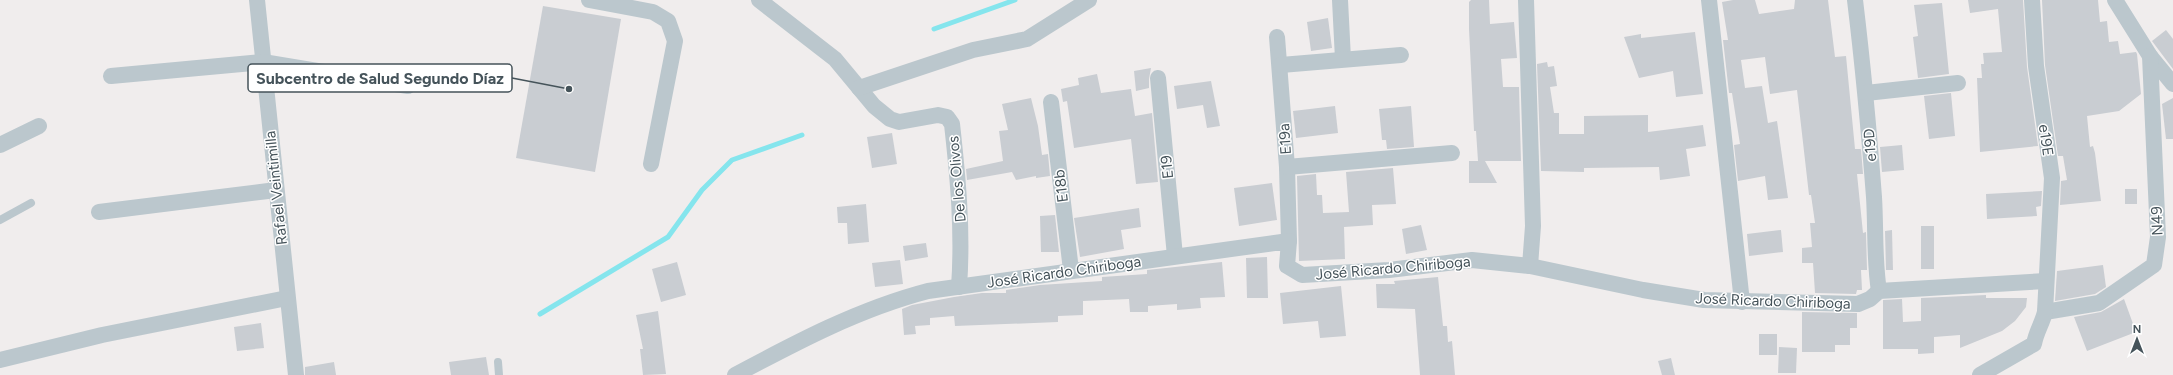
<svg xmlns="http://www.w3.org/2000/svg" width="2173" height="375" font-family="Figtree,sans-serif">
  <rect width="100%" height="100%" fill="#f0eded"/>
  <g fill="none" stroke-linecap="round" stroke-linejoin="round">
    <!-- stream -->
    <g stroke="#85e5ed" stroke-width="5">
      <path d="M934,29L1015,0"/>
      <path d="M540,314L668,237L702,190L732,160L802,135"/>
    </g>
  </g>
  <!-- building -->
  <g fill="#c9cdd2">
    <path d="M1471,0H1489L1490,24L1514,22L1517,58L1501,59L1503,87H1519L1521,161H1485L1497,183H1469V161H1478L1476,131H1474L1469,29V2Z"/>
    <path d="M1733,0H1755L1759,14L1794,9L1795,0H1828L1835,57L1846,56L1855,149H1861L1863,174H1857L1863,233L1866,232L1867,270H1861L1862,290H1857L1856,294L1815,293L1813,263H1802V248L1812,247L1810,223H1815L1811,195H1809L1797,90L1770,94L1765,57L1741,60L1745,88L1762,86L1768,123L1777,121L1788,198L1768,200L1765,176L1738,181L1734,145L1740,144L1732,93H1729L1723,40H1728L1722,2Z"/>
    <path d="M1968,0H2023L2027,67L2038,146L1980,152L1977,78H1982L1981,64H1984L1983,53L2002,52L1998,9L1970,13Z"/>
    <path d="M2042,0H2098L2100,22L2107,21L2109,42L2118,41L2120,54L2136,52L2137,54L2141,94L2119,111L2087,116L2090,147L2093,146L2095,153L2101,201L2060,205L2061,181L2067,180L2063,156H2058L2045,65Z"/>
    <path d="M1942,3L1949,74L1918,78L1913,37L1918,36L1914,5Z"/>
    <path d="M543,6L621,19L595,172L516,158Z"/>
    <path d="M1328,18L1332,48L1311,51L1307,22Z"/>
    <path d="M2166,30L2173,39V69L2152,41Z"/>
    <path d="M1695,32L1703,94L1676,97L1673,71L1639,78L1624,37L1641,34V38Z"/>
    <path d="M1547,62L1548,67L1554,66L1557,86L1550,87L1554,113H1559V134H1584V116L1648,115V132L1703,125L1706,146L1686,149L1690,176L1660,180L1659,167L1584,168V172L1541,171L1537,64Z"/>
    <path d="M1151,68L1149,79V88L1136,91L1134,71Z"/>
    <path d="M1097,74L1101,93L1131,89L1135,116L1152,113L1158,182L1136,184L1131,139L1074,148L1067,101L1063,102L1061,89L1079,85L1078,78Z"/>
    <path d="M1211,81L1220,126L1207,128L1203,105L1177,109L1174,86Z"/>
    <path d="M1951,93L1955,136L1929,139L1924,96Z"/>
    <path d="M1031,98L1038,126L1042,155L1048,154L1050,176L1036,178V176L1016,180L1012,172L967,180L966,169L1003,161L999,131L1008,130L1002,104Z"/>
    <path d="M2173,98V139H2166L2162,104Z"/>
    <path d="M1335,106L1338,133L1296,138L1293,111Z"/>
    <path d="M1411,106L1414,147L1387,149L1386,140H1382L1379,109Z"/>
    <path d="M892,133L897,164L872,168L867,137Z"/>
    <path d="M1902,145L1904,170L1882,172L1880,147Z"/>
    <path d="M1393,168L1396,204L1372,205L1373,225L1344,227L1345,259L1299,261L1297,176L1316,174L1317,195H1322L1323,213L1349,212L1346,172Z"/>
    <path d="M1272,183L1277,220L1239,226L1234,188Z"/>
    <rect x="2125" y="189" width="12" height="15"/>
    <path d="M2042,191L2041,206L2036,207L2037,216L1987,219L1986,194Z"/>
    <path d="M866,204L869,242L848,244L847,223H838L837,207Z"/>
    <path d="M1139,208L1141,227L1121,230L1124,249L1080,257L1074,218Z"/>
    <path d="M1055,215L1059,252H1041L1040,216Z"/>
    <path d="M1421,225L1427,250L1406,254L1402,229Z"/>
    <rect x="1921" y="226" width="13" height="43"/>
    <path d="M1781,230L1783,252L1749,256L1747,234Z"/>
    <path d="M1892,230L1893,270H1886L1885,231Z"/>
    <path d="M926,243L928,257L905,261L903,246Z"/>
    <path d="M1267,257L1268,298H1247L1246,258Z"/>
    <path d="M900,260L903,284L875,287L872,263Z"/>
    <path d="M677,262L686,295L661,302L652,269Z"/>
    <path d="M1222,262L1225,297L1200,298L1201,308L1177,310V304L1148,306V312H1130L1129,299L1083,301V315L1058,316V322L955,326L954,316L930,318V325L915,326L916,334L904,335L902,309L912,305L954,297L982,293H1006V290L1040,285L1102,281V277L1147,274V270Z"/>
    <path d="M2103,265L2106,287L2095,294L2055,301L2057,271Z"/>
    <path d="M1438,277L1443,326H1447L1448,342L1452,341L1455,375H1420L1415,309L1377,308L1376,284H1395L1394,281Z"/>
    <path d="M1341,286L1346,336L1320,338L1318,321L1283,324L1280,293Z"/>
    <path d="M1986,295V298H2027L2026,307L2015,321L2002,331L1960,348V335L1934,337V353L1918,354V349H1883V300L1902,299L1903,322L1921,321V298Z"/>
    <path d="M2124,299L2136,332L2087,351L2074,317L2101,312Z"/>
    <path d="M658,311L666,374L643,375L640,349H643L636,315Z"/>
    <path d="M1802,312L1857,313V328H1850V345H1835V352H1802Z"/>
    <path d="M261,323L264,348L237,351L234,327Z"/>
    <rect x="1759" y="334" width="18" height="21"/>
    <path d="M1779,347L1797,348L1796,373H1778Z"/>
    <path d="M486,357L489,375H451L449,362Z"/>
    <path d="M1671,358L1675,375H1662L1658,361Z"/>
    <path d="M334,362L336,375H305V367Z"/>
  </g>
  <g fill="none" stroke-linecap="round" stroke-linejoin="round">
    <!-- service -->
    <g stroke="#bbc7cd" stroke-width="8">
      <path d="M0,220L31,203"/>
      <path d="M498,362L499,375"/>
    </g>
    <!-- minor -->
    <g stroke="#bbc7cd" stroke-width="16">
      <path d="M257,0L296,375"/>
      <path d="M589,0L653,12L668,21L675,41L651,164"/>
      <path d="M759,0L835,59L874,106L890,119L899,122L938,115L947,117L952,124C958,178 963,232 959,287"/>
      <path d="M1340,0L1343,59"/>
      <path d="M1526,0L1533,226L1530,266"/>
      <path d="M1709,0L1742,302"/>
      <path d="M1855,0C1863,66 1869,131 1874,197C1876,229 1874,260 1879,291"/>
      <path d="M2115,0L2150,56L2173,84"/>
      <path d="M1277,37L1287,167L1289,241"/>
      <path d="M1281,65L1401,55"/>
      <path d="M111,76L263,62L408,86"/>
      <path d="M1158,78L1175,256"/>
      <path d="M859,88L973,50L1027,39L1089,0"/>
      <path d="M1866,93L1958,83"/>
      <path d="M1051,102L1071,270"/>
      <path d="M0,145L39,126"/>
      <path d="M1287,167L1452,153"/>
      <path d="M99,212L276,190"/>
      <path d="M2045,312L2099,303L2154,265L2158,237L2150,56"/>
      <path d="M0,360L102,335L287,298"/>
      <path d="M735,375C797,342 859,309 928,291L1289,241L1287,266L1302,275L1389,270L1472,260L1530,266L1643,290L1704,300L1858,304L1870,299L1879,291L2046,281"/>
      <path d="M1980,375L2034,344C2036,332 2042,324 2045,312L2052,178L2036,66L2032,0"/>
    </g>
  </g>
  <g text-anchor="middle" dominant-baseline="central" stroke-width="3" stroke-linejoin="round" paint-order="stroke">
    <!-- street labels -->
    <g font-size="15" fill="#45535a" stroke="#fff">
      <text transform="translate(1285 139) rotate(-94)">E19a</text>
      <text transform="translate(2046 140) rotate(82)">e19E</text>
      <text transform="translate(1870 145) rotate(-94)">e19D</text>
      <text transform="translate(1167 167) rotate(-96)">E19</text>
      <text transform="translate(957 179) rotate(-95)">De los Olivos</text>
      <text transform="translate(1061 186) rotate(-97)">E18b</text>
      <text transform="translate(276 188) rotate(-96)">Rafael Veintimilla</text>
      <text transform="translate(2157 221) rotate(-92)">N49</text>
      <text transform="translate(1393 268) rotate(-5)">José Ricardo Chiriboga</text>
      <text transform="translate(1064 272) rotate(-8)">José Ricardo Chiriboga</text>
      <text transform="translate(1773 301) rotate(2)">José Ricardo Chiriboga</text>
    </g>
  </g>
  <!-- callouts -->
  <path fill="none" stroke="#45535a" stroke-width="1.5" d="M569 89L512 78"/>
  <circle fill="#45535a" stroke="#fff" stroke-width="1.5" cx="569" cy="89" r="4"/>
  <rect fill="#fff" stroke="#45535a" stroke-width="1.5" x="248" y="64" width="264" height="28" rx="4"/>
  <g font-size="16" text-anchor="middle" font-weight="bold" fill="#45535a">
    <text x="380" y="84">Subcentro de Salud Segundo Díaz</text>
  </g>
  <!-- north arrow -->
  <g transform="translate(2137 339)" stroke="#ffffff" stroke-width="3" paint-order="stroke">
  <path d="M0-3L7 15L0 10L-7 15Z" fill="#45535a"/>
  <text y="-6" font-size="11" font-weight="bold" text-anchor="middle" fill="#45535a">N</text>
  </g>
</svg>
